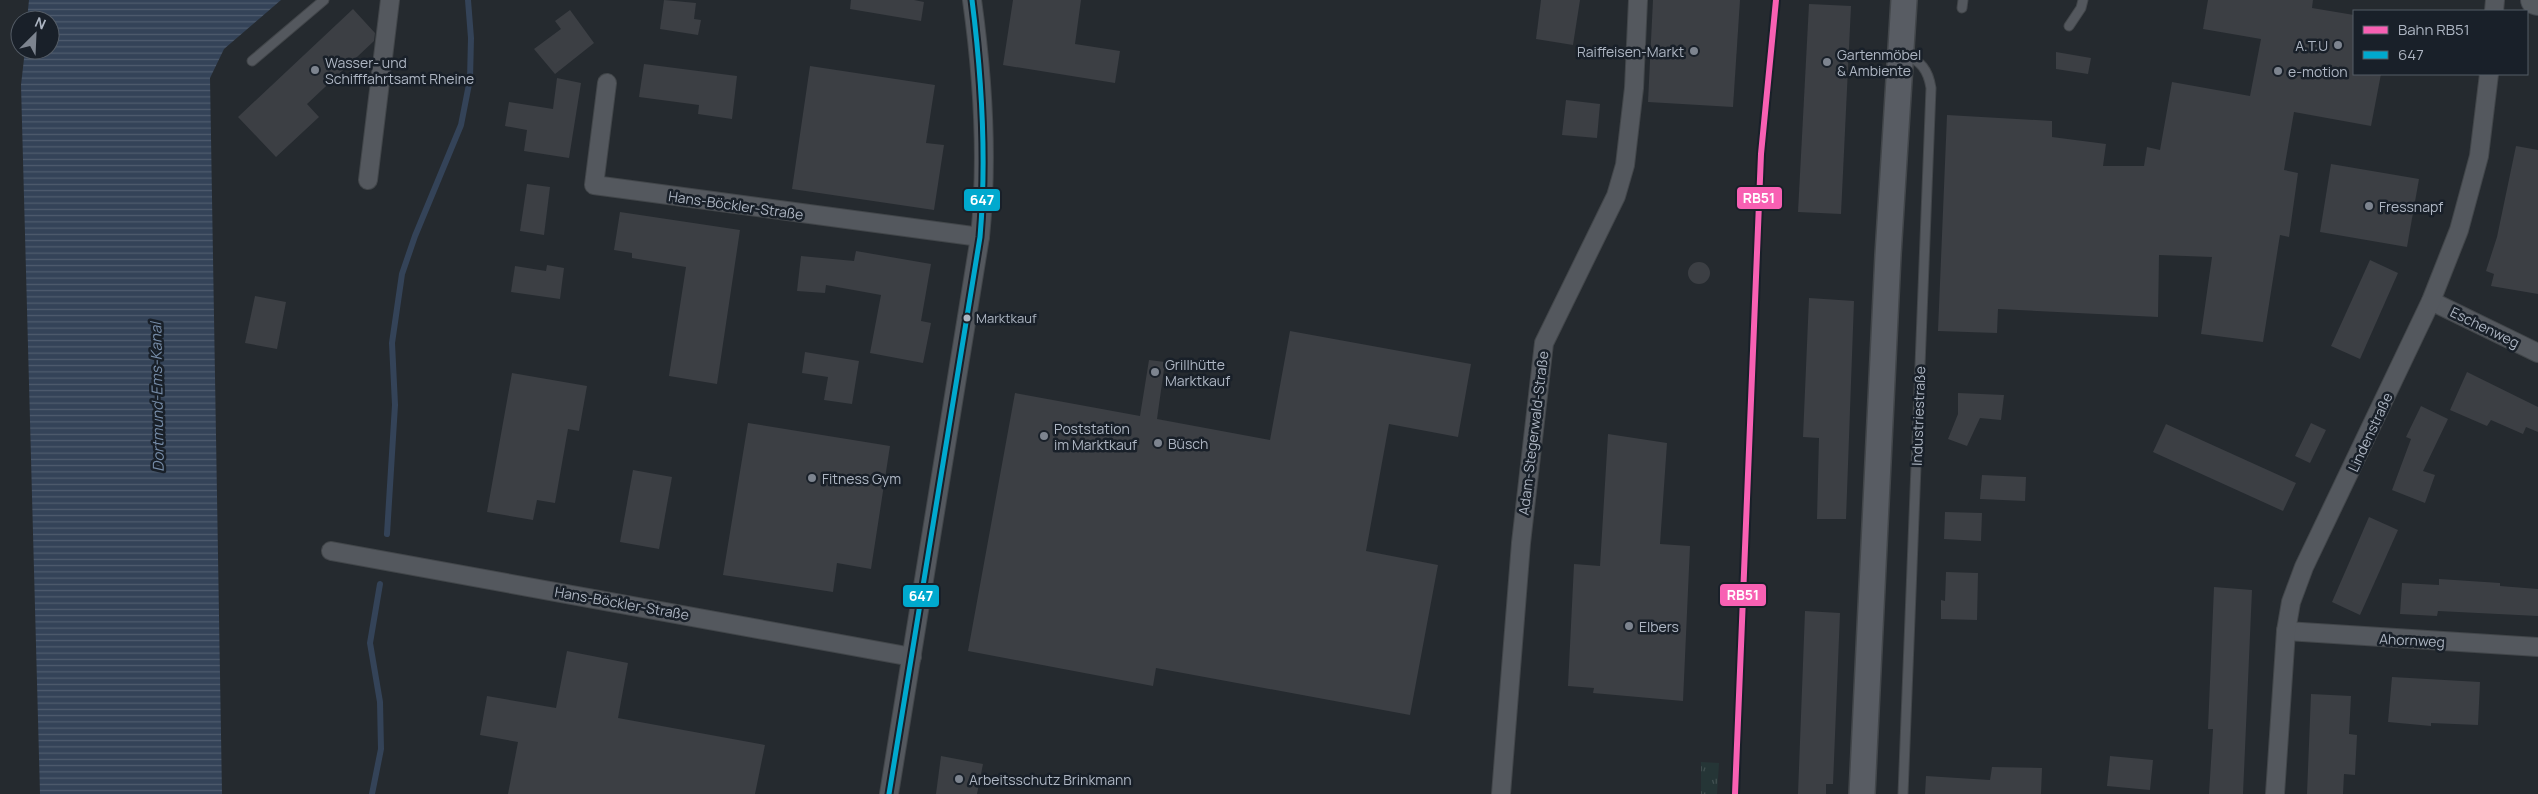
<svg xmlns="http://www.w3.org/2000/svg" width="2538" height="794" font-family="Manrope,sans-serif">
  <defs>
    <pattern id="grass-tufts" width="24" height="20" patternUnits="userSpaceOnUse" patternTransform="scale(1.25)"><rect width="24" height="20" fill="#253536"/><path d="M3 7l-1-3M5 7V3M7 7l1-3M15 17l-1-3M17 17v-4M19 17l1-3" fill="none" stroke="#425051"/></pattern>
    <pattern id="water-rules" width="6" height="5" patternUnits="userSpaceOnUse" patternTransform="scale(1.25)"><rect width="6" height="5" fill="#344358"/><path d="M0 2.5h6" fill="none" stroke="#4f5c6e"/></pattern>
  </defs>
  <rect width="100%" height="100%" fill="#252a2f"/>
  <!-- grass -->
  <path fill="url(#grass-tufts)" d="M1701,762L1719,763L1717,794H1701Z"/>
  <!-- water -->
  <path fill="url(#water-rules)" d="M29,0H281L224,49L210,78L222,794H40L21,85L25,50H50V20H27Z"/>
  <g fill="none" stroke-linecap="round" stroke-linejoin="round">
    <!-- stream -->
    <g stroke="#344358" stroke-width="6">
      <path d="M387,534L395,405L392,343L402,274L415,236L461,125L470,79L471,38L468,0"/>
      <path d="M372,794L381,749L380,702L370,643L380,584"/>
    </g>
  </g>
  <!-- building -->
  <g fill="#3c3f44">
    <path d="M664,0L696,3L694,19L701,20L698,35L660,29Z"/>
    <path d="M851,0H914L924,2L921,21L850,9Z"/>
    <path d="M1013,0H1081L1075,44L1120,51L1115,83L1003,65Z"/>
    <path d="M1541,0H1580L1573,45L1536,39Z"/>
    <path d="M1653,0H1740L1733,107L1648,102Z"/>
    <path d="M2208,0H2313L2312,8L2354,15V74H2381L2371,126L2294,112L2284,170L2298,173L2289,237L2280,235L2263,342L2201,334L2212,257L2159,255L2158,317L1998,309L1997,333L1938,331L1947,115L2052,121V137L2106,144L2103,166H2144L2147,147L2160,150L2172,82L2250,96L2261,39L2203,29Z"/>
    <path d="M1809,4L1851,6L1841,214L1798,212Z"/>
    <path d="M353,9L375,33L374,41L307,104L319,117L276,157L238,117Z"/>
    <path d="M570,10L594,43L555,74L534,49L561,29L555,21Z"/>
    <path d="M2056,52L2091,58L2088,74L2056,69Z"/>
    <path d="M644,64L737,76L732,119L698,114L699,105L639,97Z"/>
    <path d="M810,66L935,85L926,143L944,145L934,210L792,189Z"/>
    <path d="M557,78L581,83L569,158L524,151L527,130L505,126L509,102L553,109Z"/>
    <path d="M1566,100L1600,104L1597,138L1562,135Z"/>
    <path d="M2516,146L2538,150V294L2491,286L2494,274L2486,271L2497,237Z"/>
    <path d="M2331,164L2419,179L2407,247L2320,232Z"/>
    <path d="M527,184L550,187L544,235L520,231Z"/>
    <path d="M620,212L740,230L717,384L669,376L686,267L632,258V253L614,250Z"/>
    <path d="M856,251L931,264L921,321L931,323L923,363L870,353L881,295L826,285L825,293L797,291L801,256L854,261Z"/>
    <path d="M2370,260L2398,273L2360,359L2331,346Z"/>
    <circle cx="1699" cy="273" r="11"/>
    <path d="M547,265L564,268L560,299L511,292L515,266L546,271Z"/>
    <path d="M255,296L286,302L277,349L245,343Z"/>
    <path d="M1809,298L1854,301L1846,519H1817L1819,438L1803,437Z"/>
    <path d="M1290,331L1471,364L1458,437L1389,424L1366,551L1438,565L1410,715L1156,668L1153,686L968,651L1015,393L1140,416L1149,360L1165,362L1157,419L1270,440Z"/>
    <path d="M805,352L859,361L852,404L824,400L828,377L802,373Z"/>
    <path d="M2467,372L2538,407V432L2526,427L2523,434L2491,420L2487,426L2450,410Z"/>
    <path d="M512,373L587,386L579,431L568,429L555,503L537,500L533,520L487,512Z"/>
    <path d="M1958,393L2004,395L2001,420L1980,418L1967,446L1948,439L1958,414Z"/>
    <path d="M2421,406L2448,419L2423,471L2435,475L2425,503L2392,490L2411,439L2406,437Z"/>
    <path d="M748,423L890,446L871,569L837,563L833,592L723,575Z"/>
    <path d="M2311,423L2326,430L2310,463L2295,456Z"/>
    <path d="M2166,424L2296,483L2283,511L2153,452Z"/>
    <path d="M1608,434L1667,443L1660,544L1690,546L1683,701L1593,693L1594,688L1568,686L1574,564L1600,566Z"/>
    <path d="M633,470L672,477L659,549L620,542Z"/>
    <path d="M1982,475L2026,477L2025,501L1980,499Z"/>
    <path d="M1945,512L1982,513L1981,541L1944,539Z"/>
    <path d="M2369,517L2398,530L2360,615L2332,602Z"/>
    <path d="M1946,572L1978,573L1977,620L1941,619V600L1945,601Z"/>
    <path d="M2439,579L2500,583V586L2538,589V616L2438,611L2437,616L2400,614L2402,583L2439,585Z"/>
    <path d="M2214,587L2252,590L2243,794H2209L2213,729H2208Z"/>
    <path d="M1805,611L1840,613L1833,784H1826V794H1798Z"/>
    <path d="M567,651L628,663L618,718L765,745L755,794H508L518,742L480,735L487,696L556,708Z"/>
    <path d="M2392,677L2480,682L2478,725L2431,723V726L2388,722Z"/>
    <path d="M2311,694L2351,696L2349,734L2357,735L2355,775L2344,774L2343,794H2307Z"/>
    <path d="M941,756L983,764L977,794H936Z"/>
    <path d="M2110,756L2153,760L2150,790L2107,786Z"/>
    <path d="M1992,767L2042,768L2041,794H1925L1926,776L1990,780Z"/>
  </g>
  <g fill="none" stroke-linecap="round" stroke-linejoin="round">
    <defs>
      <g id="lane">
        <path d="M1962,8L1963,0"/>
        <path d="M2069,26L2081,8L2083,0"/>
        <path d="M252,61L324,0"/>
        <path d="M1903,794L1931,88C1928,69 1921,62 1904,53"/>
      </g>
      <g id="street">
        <path d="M2494,11L2495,0"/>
        <path d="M607,83L594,185L980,237"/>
        <path d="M368,180L390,0"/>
        <path d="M2431,301L2538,353"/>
        <path d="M331,551L912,657"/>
        <path d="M2286,631L2538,647"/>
        <path d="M889,794L980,237C988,159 983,78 972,0"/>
        <path d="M1501,794L1521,543L1544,343L1616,196L1625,165L1634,88L1638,0"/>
        <path d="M2275,794L2286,631L2291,602L2304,567L2431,301L2459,230L2479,156L2489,74"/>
      </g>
      <path id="secondary" d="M1862,794L1888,255L1904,0"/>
      <path id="primary" d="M2535,0L2538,1"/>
    </defs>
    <!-- lane casing -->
    <use href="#lane" stroke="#42464a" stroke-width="11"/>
    <!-- street casing -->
    <use href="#street" stroke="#42464a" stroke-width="20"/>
    <!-- secondary casing -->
    <use href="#secondary" stroke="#42464a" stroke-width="28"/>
    <!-- primary casing -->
    <use href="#primary" stroke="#41464c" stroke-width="30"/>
    <!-- lane -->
    <use href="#lane" stroke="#54585e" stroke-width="9"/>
    <!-- street -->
    <use href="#street" stroke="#54585e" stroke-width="18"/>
    <!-- secondary -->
    <use href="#secondary" stroke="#585c63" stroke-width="25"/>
    <!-- primary -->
    <use href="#primary" stroke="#565b60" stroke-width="28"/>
    <defs>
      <path id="bus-1" d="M889,794L980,237C987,157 982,79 972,0"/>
    </defs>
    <!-- bus-1 casing -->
    <use href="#bus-1" stroke="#192029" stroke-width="9"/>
    <!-- bus-1 -->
    <use href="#bus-1" stroke="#00a9ce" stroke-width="5"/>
    <defs>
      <path id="rail-1" d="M1735,794L1761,154L1776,0"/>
    </defs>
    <!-- rail-1 casing -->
    <use href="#rail-1" stroke="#192029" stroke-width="10"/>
    <!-- rail-1 -->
    <use href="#rail-1" stroke="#f860b3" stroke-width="6"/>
  </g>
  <!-- markers -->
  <g fill="#7d848f" stroke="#192029" stroke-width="2">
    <circle cx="2338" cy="45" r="5"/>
    <circle cx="1694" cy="51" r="5"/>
    <circle cx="1827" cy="62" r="5"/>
    <circle cx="315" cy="70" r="5"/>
    <circle cx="2278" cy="71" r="5"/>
    <circle cx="2369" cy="206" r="5"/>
    <circle cx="1155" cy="372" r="5"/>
    <circle cx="1044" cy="436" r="5"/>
    <circle cx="1158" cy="443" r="5"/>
    <circle cx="812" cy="478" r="5"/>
    <circle cx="1629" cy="626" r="5"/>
    <circle cx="959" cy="779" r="5"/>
  </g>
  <circle fill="#adb5c2" stroke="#192029" stroke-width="2" cx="967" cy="318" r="4.5"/>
  <g text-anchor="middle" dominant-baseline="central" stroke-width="5" stroke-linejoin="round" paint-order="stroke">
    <!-- bus labels -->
    <g font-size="13" fill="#adb5c2" stroke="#192029" text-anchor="start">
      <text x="976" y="318">Marktkauf</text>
    </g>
    <!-- poi labels -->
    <g font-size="14" fill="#adb5c2" stroke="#192029" text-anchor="start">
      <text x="2328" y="45" text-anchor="end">A.T.U</text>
      <text x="1684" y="51" text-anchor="end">Raiffeisen-Markt</text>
      <text x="1837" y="54">Gartenmöbel<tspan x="1837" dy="16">&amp; Ambiente</tspan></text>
      <text x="325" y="62">Wasser- und<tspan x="325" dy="16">Schifffahrtsamt Rheine</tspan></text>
      <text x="2288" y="71">e-motion</text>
      <text x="2379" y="206">Fressnapf</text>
      <text x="1165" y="364">Grillhütte<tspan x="1165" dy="16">Marktkauf</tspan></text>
      <text x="1054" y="428">Poststation<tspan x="1054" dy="16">im Marktkauf</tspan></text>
      <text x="1168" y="443">Büsch</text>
      <text x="822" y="478">Fitness Gym</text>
      <text x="1639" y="626">Elbers</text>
      <text x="969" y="779">Arbeitsschutz Brinkmann</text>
    </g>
    <!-- street labels -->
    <g font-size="14" fill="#adb5c2" stroke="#192029">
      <text transform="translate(736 205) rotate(8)">Hans-Böckler-Straße</text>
      <text transform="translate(2485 327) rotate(26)">Eschenweg</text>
      <text transform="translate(1918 416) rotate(-88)">Industriestraße</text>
      <text transform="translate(2370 432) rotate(-65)">Lindenstraße</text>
      <text transform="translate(1533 433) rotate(-83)">Adam-Stegerwald-Straße</text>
      <text transform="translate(622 603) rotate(10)">Hans-Böckler-Straße</text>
      <text transform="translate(2412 640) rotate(3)">Ahornweg</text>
    </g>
    <!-- water labels -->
    <g font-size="15" font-style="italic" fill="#778da9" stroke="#192029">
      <text transform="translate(157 397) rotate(-91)">Dortmund-Ems-Kanal</text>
    </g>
  </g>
  <g stroke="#192029" stroke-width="2">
    <rect x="1736" y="186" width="47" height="24" rx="5" fill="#f860b3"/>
    <rect x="963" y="188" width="38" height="24" rx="5" fill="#00a9ce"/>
    <rect x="1719" y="583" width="48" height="24" rx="5" fill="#f860b3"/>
    <rect x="902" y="584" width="38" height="24" rx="5" fill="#00a9ce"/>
  </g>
  <g font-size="14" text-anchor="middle" font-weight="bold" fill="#fff">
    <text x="1759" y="203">RB51</text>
    <text x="982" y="205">647</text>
    <text x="1743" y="600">RB51</text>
    <text x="921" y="601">647</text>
  </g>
  <!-- legend -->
  <rect x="2353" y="10" width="175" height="65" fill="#192029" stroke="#545c66"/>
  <rect x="2363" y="26" width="25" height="8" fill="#f860b3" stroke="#545c66"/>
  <text x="2398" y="35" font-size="15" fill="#adb5c2">Bahn RB51</text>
  <rect x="2363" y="51" width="25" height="8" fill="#00a9ce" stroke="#545c66"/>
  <text x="2398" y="60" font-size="15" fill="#adb5c2">647</text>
  <!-- north arrow -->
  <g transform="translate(35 35) rotate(24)"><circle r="24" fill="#192029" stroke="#545c66"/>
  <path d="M0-4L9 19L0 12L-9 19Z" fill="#7d848f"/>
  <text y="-8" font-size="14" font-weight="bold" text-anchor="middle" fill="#adb5c2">N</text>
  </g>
</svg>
